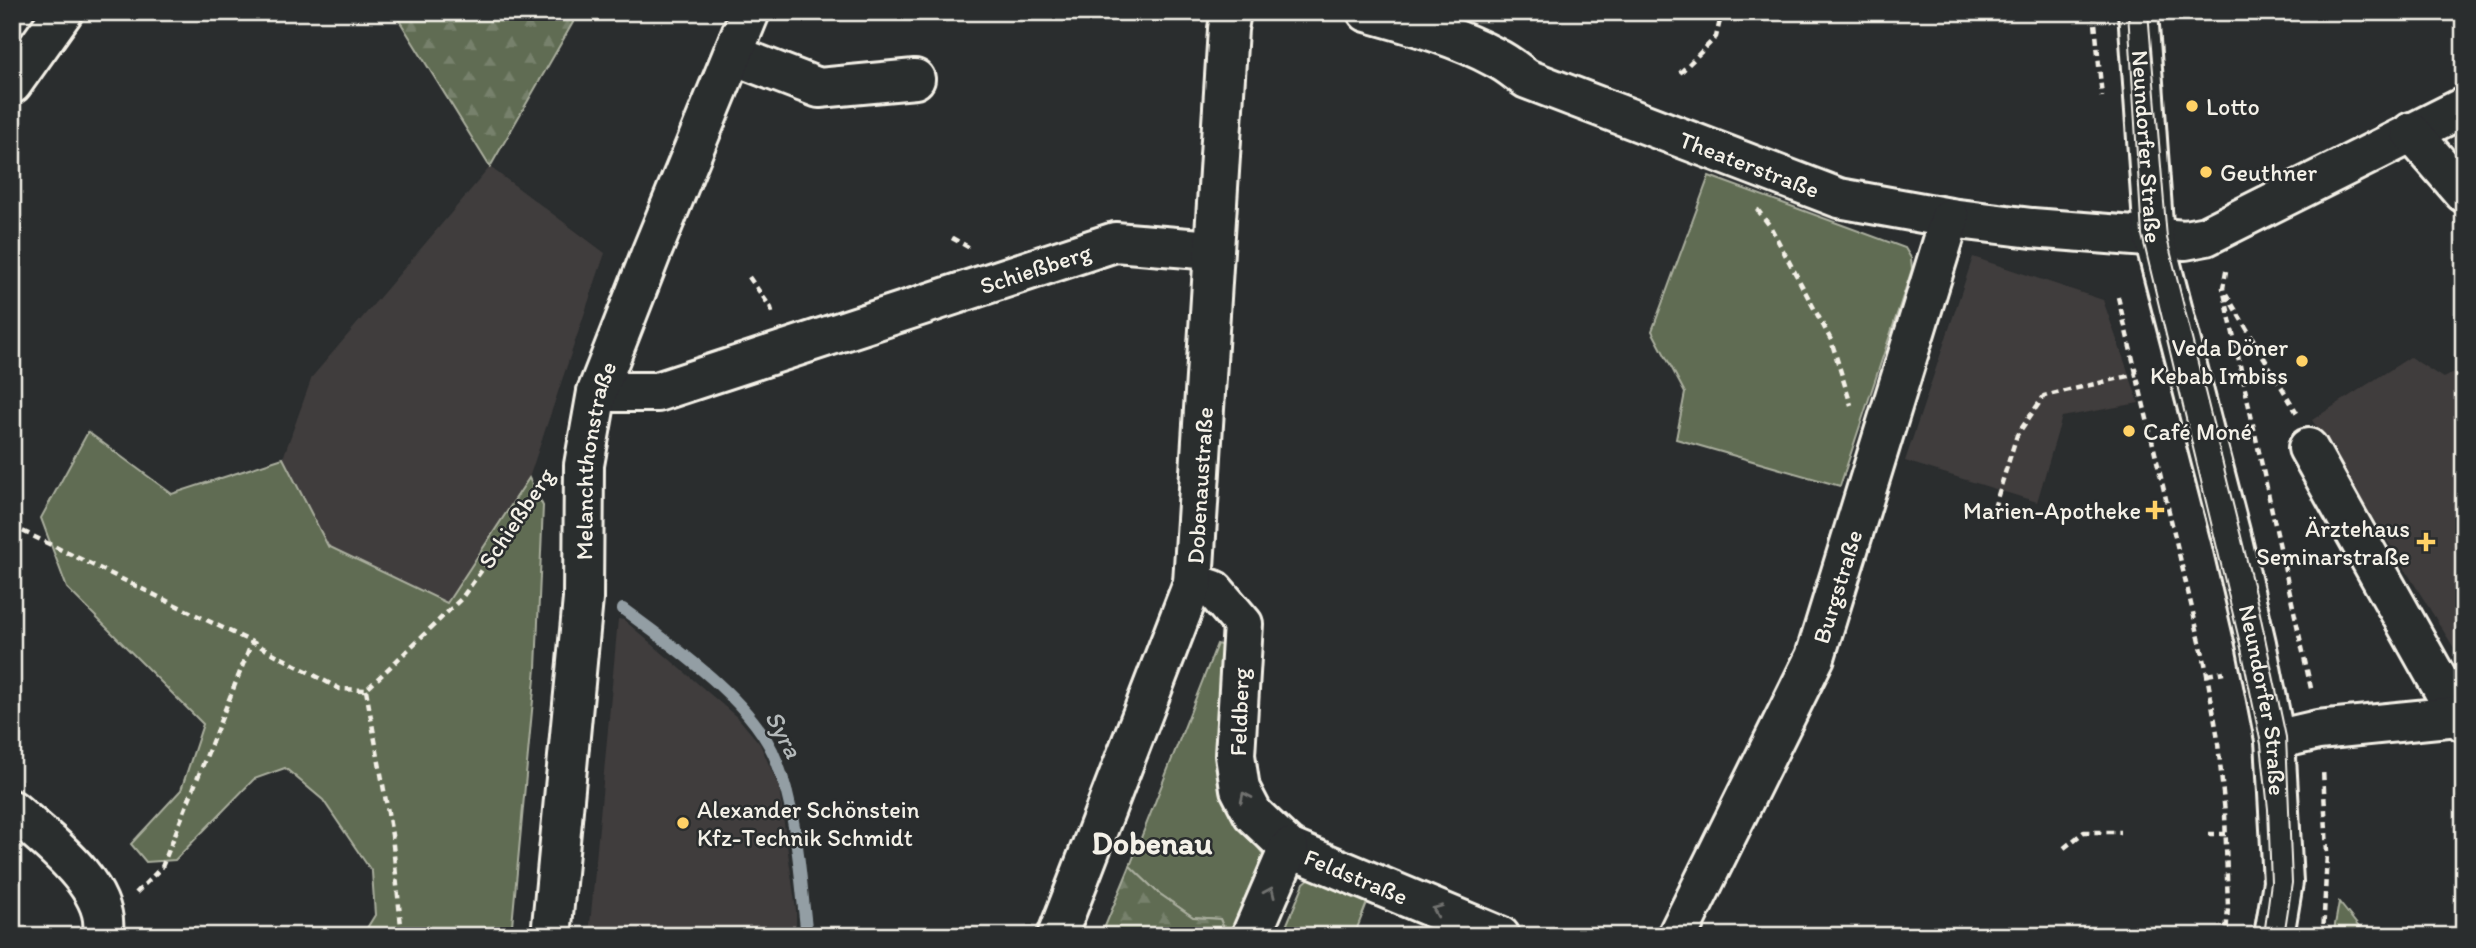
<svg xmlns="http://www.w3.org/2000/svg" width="2476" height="948" font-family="Itim,sans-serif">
  <defs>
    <pattern id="forest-firs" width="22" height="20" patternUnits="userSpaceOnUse" patternTransform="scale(1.75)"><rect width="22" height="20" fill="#606c53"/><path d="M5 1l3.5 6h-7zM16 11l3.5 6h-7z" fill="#77816c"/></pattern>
  </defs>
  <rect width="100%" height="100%" fill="#2a2d2e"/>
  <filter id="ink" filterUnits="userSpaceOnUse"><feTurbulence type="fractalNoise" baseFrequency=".0143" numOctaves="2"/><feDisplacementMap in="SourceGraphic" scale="14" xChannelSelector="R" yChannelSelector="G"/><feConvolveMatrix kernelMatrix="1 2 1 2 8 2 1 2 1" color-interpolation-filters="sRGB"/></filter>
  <g filter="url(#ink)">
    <!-- built -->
    <g fill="#3f3c3c">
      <path d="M490,167L605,253L529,478L447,603L328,546L283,458L312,377Z"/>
      <path d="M1973,257L2103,300L2139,403L2062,417L2037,502L1905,461Z"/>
      <path d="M2410,357L2443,378L2464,367V664L2312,420Z"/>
      <path d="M618,619L624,620L739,719L760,744L779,787L796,910V936H589Z"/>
    </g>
    <!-- green -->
    <g fill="#606c53" stroke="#aaae9e" stroke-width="2">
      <path d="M1709,176L1905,248L1911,258L1912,269L1840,486L1676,439L1685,393L1652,331Z"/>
      <path d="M88,432L172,494L283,458L328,546L447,603L529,478L543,506L536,668L511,936H362L375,915L372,872L323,800L285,768L254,779L175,860L146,862L131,844L181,790L203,724L67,588L41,518Z"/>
      <path d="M1217,644L1224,646L1230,655L1217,725V757L1243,827L1265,857L1255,897L1232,936H1227L1220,919L1193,917L1157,892L1130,866Z"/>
      <path d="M1310,878H1315L1368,900L1354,936H1282L1304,883Z"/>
      <path d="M2339,902L2366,936H2333Z"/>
    </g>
    <!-- forest -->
    <g fill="url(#forest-firs)" stroke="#aaae9e" stroke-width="2">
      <path d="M394,12H579L490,167Z"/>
      <path d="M1130,866L1157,892L1193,917L1220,919L1227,936H1101Z"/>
    </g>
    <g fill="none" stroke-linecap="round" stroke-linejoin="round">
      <!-- stream -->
      <path stroke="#939ea4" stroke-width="12" d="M623,609C673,646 755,702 777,762C798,816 800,878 807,936"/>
      <defs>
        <g id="minor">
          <path id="s1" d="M1367,12C1410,24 1456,36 1496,58C1507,63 1517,72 1527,79L1839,198L1950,218L2032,228L2185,240L2206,236L2464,107"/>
          <path id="s2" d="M2138,12L2154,238L2232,540L2256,643L2275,740L2283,882L2274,936"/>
          <path d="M733,55L819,88L915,79"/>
          <path d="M12,84L63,12"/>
          <path d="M2411,132L2464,193"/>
          <path id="s3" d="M597,392H657L1115,242L1213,250"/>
          <path d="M2308,448L2458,716L2464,722"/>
          <path id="s4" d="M1193,583L1214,590L1243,624L1235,755L1240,789L1253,814L1289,848L1500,936"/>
          <path d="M2275,740L2318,730L2458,716L2464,712"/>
          <path d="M12,810C43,837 114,889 102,936"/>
          <path id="s5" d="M551,936L583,599L584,465L597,392L652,251L750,12"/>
          <path id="s6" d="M1057,936L1193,583L1228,29L1231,12"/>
          <path d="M1251,936L1289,848"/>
          <path id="s7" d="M1677,936L1815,657L1950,218"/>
        </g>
      </defs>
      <!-- minor casing -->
      <use href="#minor" stroke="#f4f1e8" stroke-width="44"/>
      <!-- path -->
      <g stroke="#f4f1e8" stroke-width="4.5" stroke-dasharray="7 5" stroke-linecap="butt">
        <path d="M2094,12L2102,97"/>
        <path d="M1680,73L1716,37L1722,12"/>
        <path d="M1757,209L1770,226L1831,340L1851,405"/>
        <path d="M952,238L970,248"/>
        <path d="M2226,271L2223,288L2312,693"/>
        <path d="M749,277L771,308L772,313"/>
        <path d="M2226,294L2297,413"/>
        <path d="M2118,297L2205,663L2217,733L2225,813L2228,908L2226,936"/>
        <path d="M1994,508L2017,435L2044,396L2137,374"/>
        <path d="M12,526L252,642L340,689L366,690L461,599L518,520L544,478"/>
        <path d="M2207,675L2224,672"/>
        <path d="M366,690L392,835L402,936"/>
        <path d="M2208,834H2226"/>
        <path d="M2064,848L2084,832H2120"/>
        <path d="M136,893L162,867L252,642"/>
        <path d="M2323,936L2327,853L2323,769"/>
      </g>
      <!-- minor -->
      <use href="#minor" stroke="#2a2d2e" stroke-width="38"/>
      <!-- tram -->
      <g stroke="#f4f1e8" stroke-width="2">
        <path d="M2128,12L2142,235L2241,648L2261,744L2268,809L2271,882L2264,936"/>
        <path d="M2148,12L2167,238L2259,609L2286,737L2292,883L2284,936"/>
      </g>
    </g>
    <!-- one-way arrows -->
    <defs><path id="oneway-chevron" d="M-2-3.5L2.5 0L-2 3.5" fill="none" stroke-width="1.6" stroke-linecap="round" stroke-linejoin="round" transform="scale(1.75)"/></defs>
    <g stroke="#71726f">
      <use href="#oneway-chevron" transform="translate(1245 797) rotate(-116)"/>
      <use href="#oneway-chevron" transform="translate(1270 892) rotate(-66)"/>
      <use href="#oneway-chevron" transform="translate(1437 910) rotate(-157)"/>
    </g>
  </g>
  <!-- markers -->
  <g fill="#ffd166" stroke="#2a2d2e" stroke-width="2.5">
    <circle cx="2192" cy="106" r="7"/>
    <circle cx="2206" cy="172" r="7"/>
    <circle cx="2302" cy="361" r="7"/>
    <circle cx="2129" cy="431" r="7"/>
    <path d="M2151.5 499.5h7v7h7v7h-7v7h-7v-7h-7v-7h7z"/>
    <path d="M2422.5 531.5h7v7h7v7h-7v7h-7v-7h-7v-7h7z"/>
    <circle cx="683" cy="823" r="7"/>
  </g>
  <g text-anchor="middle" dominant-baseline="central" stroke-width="5" stroke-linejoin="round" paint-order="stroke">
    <!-- poi labels -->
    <g font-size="24" fill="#f4f1e8" stroke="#2a2d2e" text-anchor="start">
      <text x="2206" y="106">Lotto</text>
      <text x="2220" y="172">Geuthner</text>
      <text x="2288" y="347" text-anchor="end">Veda Döner<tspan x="2288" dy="28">Kebab Imbiss</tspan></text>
      <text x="2143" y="431">Café Moné</text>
      <text x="2141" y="510" text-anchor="end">Marien-Apotheke</text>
      <text x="2410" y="528" text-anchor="end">Ärztehaus<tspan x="2410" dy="28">Seminarstraße</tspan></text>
      <text x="697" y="809">Alexander Schönstein<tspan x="697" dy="28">Kfz-Technik Schmidt</tspan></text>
    </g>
    <!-- street labels -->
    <g font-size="24" fill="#f4f1e8" stroke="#2a2d2e">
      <text stroke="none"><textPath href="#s2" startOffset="135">Neundorfer Straße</textPath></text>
      <text stroke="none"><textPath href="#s1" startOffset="413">Theaterstraße</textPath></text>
      <text stroke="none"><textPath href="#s3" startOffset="458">Schießberg</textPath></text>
      <text stroke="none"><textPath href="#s5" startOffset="478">Melanchthonstraße</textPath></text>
      <text stroke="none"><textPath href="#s6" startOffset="476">Dobenaustraße</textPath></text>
      <text transform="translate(516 518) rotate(-56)">Schießberg</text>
      <text stroke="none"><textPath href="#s7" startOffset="385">Burgstraße</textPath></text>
      <text stroke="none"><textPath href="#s2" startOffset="702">Neundorfer Straße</textPath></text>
      <text transform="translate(1239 712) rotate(-88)">Feldberg</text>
      <text stroke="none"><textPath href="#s4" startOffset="383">Feldstraße</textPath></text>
    </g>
    <!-- water labels -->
    <g font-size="26" font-style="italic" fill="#b4b9ba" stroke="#2a2d2e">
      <text transform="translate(784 734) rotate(62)">Syra</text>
    </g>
    <!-- district labels -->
    <g font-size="32" font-weight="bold" fill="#f4f1e8" stroke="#2a2d2e">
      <text x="1152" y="843">Dobenau</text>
    </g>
  </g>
  <!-- margin -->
  <rect width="2476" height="948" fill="none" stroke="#2a2d2e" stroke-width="42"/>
  <rect x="21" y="21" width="2434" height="906" fill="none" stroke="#f4f1e8" stroke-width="2.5" filter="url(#ink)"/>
</svg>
